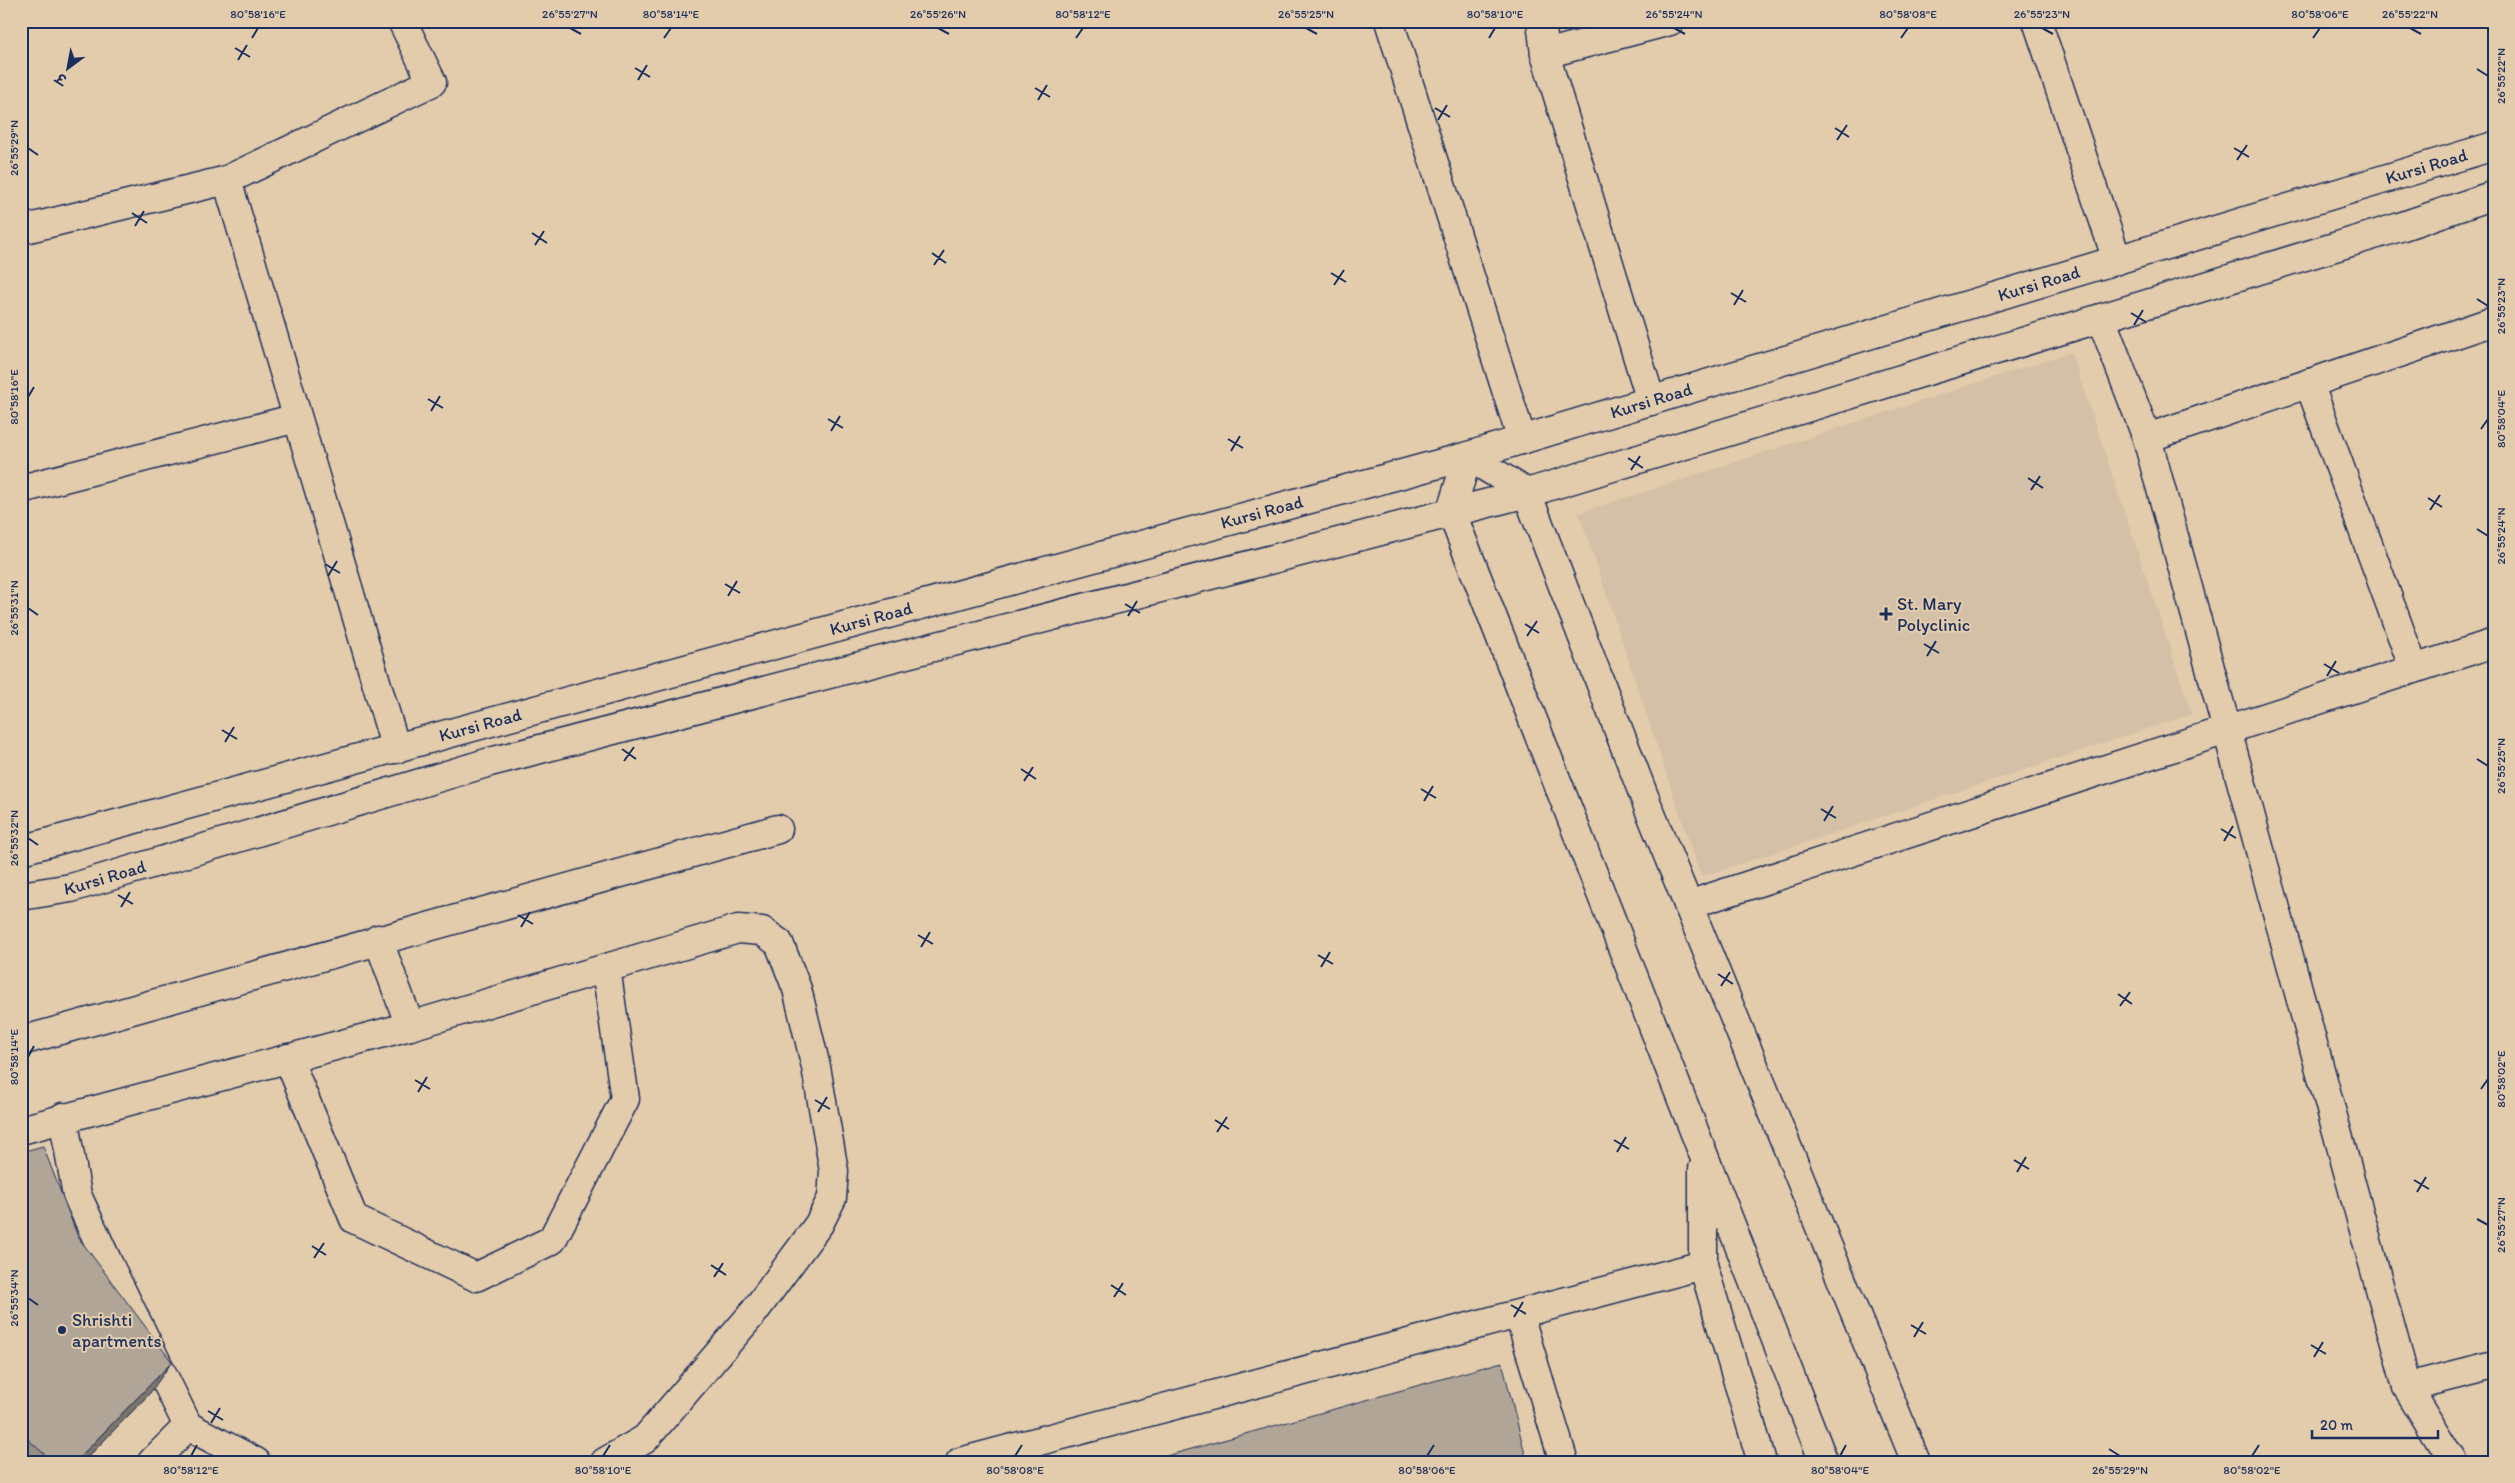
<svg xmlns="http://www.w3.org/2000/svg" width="2515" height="1483" font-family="Itim,'Playpen Sans Deva',sans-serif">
  <rect width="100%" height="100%" fill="#e3ccac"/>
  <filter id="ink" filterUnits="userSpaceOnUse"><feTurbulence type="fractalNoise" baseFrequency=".02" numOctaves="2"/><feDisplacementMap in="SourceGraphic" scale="10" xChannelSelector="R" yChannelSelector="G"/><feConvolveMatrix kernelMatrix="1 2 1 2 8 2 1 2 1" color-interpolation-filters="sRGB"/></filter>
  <g filter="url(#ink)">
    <!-- built -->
    <path fill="#d4c0a6" d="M2071,352L2192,714L1701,877L1579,513Z"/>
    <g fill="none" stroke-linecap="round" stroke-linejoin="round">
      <defs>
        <g id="minor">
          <path d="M1389,21L1522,440"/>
          <path d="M1541,21L1545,54L1651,401"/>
          <path d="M2037,21L2117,260"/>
          <path d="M1545,54L1670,21"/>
          <path d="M21,230L227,180"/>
          <path d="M2101,318L2147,438L2407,1387L2453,1462"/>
          <path d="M2309,383L2414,669"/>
          <path d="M2147,438L2494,321"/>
          <path d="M21,489L297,418"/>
          <path d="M396,749L227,180L432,82L402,21"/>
          <path d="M1688,905L2494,643"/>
          <path d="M378,939L410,1026"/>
          <path d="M21,1041L778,829"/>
          <path d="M288,1058L354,1219L476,1277L552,1240L625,1099L606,968"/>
          <path d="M63,1117L77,1195L110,1267L188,1426L256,1462"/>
          <path d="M21,1130L410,1026L738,929L762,931L779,943L797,989L816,1067L834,1171L832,1198L819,1224L754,1312L706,1368L645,1439L605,1462"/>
          <path d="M1703,1169V1265L1762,1462"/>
          <path d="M1519,1315L1564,1462"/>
          <path d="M2407,1387L2494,1365"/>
          <path d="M152,1462L188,1426"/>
          <path d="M960,1462L1703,1265"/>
          <path d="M1824,1462L1451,511L1468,456L1527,493L1649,809L1916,1462"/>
        </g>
        <g id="major">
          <path id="s1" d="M21,850L1468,456L2494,146"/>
          <path id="s2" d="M21,896L71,888L490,762L1527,493L2400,227L2494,195"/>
        </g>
      </defs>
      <!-- minor casing -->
      <use href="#minor" stroke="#1b2f5e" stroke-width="31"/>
      <!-- major casing -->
      <use href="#major" stroke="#1b2f5e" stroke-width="31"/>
      <!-- minor -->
      <use href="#minor" stroke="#e3ccac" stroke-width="28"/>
      <!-- major -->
      <use href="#major" stroke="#e3ccac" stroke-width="28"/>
    </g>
    <!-- wall -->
    <path fill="#988e83" stroke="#1b2f5e" d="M21,1152L78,1237L150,1393L83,1462H21Z"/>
    <!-- shaded-wall -->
    <path fill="#7c746a" stroke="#1b2f5e" d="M172,1362L150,1393L83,1462H75Z"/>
    <!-- building -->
    <g fill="#b1a598" stroke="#1b2f5e">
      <path d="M43,1146L78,1237L172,1362L75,1462H53L21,1433V1152Z"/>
      <path d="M1502,1362L1527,1462H1145Z"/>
    </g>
  </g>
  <!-- ticks -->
  <path fill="none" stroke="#1b2f5e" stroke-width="2" d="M570,28L581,34M938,28L949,34M1306,28L1317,34M1674,28L1685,34M2042,28L2053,34M2410,28L2421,34M252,38L258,28M664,38L671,28M1076,38L1083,28M1489,38L1495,28M1901,38L1908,28M2313,38L2320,28M235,48L250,57M238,60L247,45M635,68L650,77M2477,69L2488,76M638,80L647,65M1035,88L1050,97M1038,100L1047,85M1435,108L1450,117M1438,120L1447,105M1835,128L1849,137M1837,140L1847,125M28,148L38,155M2234,148L2249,157M2237,160L2247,145M132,213L147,223M135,226L144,211M532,233L547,243M535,245L544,231M932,253L946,263M934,265L944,250M1331,273L1346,282M1334,285L1344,270M1731,293L1746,302M2477,299L2488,306M1734,305L1743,290M2131,313L2146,322M2134,325L2143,310M28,397L34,387M428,399L443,408M431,411L440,396M828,419L843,428M2481,429L2488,419M831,431L840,416M1228,439L1243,448M1231,451L1240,436M1628,458L1643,468M1631,470L1640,456M2028,478L2043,488M2031,490L2040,476M2428,498L2442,507M2430,510L2440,495M2477,529L2488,536M325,564L340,573M328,576L337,561M725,584L740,593M728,596L737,581M1125,604L1140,613M28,608L38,615M1128,616L1137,601M1525,624L1539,633M1527,636L1537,621M1924,644L1939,653M1927,656L1936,641M2324,664L2339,673M2327,676L2336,661M222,730L237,739M225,742L234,727M622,749L636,759M2477,759L2488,766M624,761L634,747M1021,769L1036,779M1024,781L1033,767M1421,789L1436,798M1424,801L1433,786M1821,809L1836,818M1824,821L1833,806M2221,829L2236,838M28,838L38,845M2224,841L2233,826M118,895L133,904M121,907L130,892M518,915L533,924M521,927L530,912M918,935L933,944M921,947L930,932M1318,955L1333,964M1321,967L1330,952M1718,974L1733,984M1721,986L1730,972M2118,994L2132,1004M2120,1006L2130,992M28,1057L34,1046M415,1080L430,1089M2481,1089L2488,1079M418,1092L427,1077M815,1100L830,1109M818,1112L827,1097M1215,1120L1229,1129M1217,1132L1227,1117M1614,1140L1629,1149M1617,1152L1626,1137M2014,1160L2029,1169M2017,1172L2026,1157M2414,1180L2429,1189M2417,1192L2426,1177M2477,1219L2488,1225M312,1246L326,1255M314,1258L324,1243M711,1265L726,1275M714,1277L723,1263M1111,1285L1126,1295M1114,1297L1123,1283M28,1298L38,1305M1511,1305L1526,1314M1514,1317L1523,1302M1911,1325L1926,1334M1914,1337L1923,1322M2311,1345L2326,1354M2314,1357L2323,1342M208,1411L223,1420M211,1423L220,1408M2109,1449L2120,1456M191,1456L197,1445M603,1456L610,1445M1015,1456L1022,1445M1427,1456L1434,1445M1840,1456L1846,1445M2252,1456L2259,1445"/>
  <!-- markers -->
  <g fill="#1b2f5e" stroke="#e3ccac" stroke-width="2">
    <path d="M1883.5 606.5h5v5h5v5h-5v5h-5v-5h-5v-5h5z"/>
    <circle cx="62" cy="1330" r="5"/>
  </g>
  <g text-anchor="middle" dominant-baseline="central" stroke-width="4" stroke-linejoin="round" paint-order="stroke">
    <!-- street labels -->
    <g font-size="18" fill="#1b2f5e" stroke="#e3ccac">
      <text stroke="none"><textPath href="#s1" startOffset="2501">Kursi Road</textPath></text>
      <text stroke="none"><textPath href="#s1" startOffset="2096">Kursi Road</textPath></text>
      <text stroke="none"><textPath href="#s1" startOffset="1691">Kursi Road</textPath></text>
      <text stroke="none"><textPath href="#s1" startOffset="1286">Kursi Road</textPath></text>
      <text stroke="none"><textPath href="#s1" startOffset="881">Kursi Road</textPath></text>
      <text stroke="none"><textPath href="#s1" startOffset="476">Kursi Road</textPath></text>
      <text stroke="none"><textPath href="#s2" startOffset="86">Kursi Road</textPath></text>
    </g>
    <!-- poi labels -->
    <g font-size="18" fill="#1b2f5e" stroke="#e3ccac" text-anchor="start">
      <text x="1897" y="604">St. Mary<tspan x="1897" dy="21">Polyclinic</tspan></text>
      <text x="72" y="1320">Shrishti<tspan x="72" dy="21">apartments</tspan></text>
    </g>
  </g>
  <!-- margin -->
  <rect width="2515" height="1483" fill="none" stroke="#e3ccac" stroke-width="55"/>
  <!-- north arrow -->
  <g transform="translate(68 68) rotate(212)" stroke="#e3ccac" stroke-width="4" paint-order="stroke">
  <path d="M0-4L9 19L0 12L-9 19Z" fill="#1b2f5e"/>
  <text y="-8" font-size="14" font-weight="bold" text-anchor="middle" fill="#1b2f5e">उ</text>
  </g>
  <!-- scale -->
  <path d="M2312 1430v8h126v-8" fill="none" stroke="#1b2f5e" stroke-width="2.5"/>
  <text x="2320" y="1430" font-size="15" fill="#1b2f5e" stroke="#e3ccac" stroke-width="4" paint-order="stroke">20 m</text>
  <rect x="28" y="28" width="2460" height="1428" fill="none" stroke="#1b2f5e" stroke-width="2"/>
  <g font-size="12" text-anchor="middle" fill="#1b2f5e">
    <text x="258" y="18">80°58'16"E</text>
    <text x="570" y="18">26°55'27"N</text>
    <text x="671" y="18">80°58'14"E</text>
    <text x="938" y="18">26°55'26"N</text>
    <text x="1083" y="18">80°58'12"E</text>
    <text x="1306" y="18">26°55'25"N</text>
    <text x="1495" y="18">80°58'10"E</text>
    <text x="1674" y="18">26°55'24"N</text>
    <text x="1908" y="18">80°58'08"E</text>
    <text x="2042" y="18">26°55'23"N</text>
    <text x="2320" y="18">80°58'06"E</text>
    <text x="2410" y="18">26°55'22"N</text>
    <text transform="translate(2501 76) rotate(-90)" y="4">26°55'22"N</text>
    <text transform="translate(14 148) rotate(-90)" y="4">26°55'29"N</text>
    <text transform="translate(2501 306) rotate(-90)" y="4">26°55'23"N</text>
    <text transform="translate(14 397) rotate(-90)" y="4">80°58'16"E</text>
    <text transform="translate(2501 419) rotate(-90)" y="4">80°58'04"E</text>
    <text transform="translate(2501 536) rotate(-90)" y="4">26°55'24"N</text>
    <text transform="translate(14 608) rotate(-90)" y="4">26°55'31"N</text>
    <text transform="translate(2501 766) rotate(-90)" y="4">26°55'25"N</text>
    <text transform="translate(14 838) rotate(-90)" y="4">26°55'32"N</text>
    <text transform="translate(14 1057) rotate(-90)" y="4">80°58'14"E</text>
    <text transform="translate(2501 1079) rotate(-90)" y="4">80°58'02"E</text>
    <text transform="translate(2501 1225) rotate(-90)" y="4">26°55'27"N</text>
    <text transform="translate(14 1298) rotate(-90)" y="4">26°55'34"N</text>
    <text x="191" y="1474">80°58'12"E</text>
    <text x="603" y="1474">80°58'10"E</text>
    <text x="1015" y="1474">80°58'08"E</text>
    <text x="1427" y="1474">80°58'06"E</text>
    <text x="1840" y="1474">80°58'04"E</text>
    <text x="2120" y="1474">26°55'29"N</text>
    <text x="2252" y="1474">80°58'02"E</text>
  </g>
</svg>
